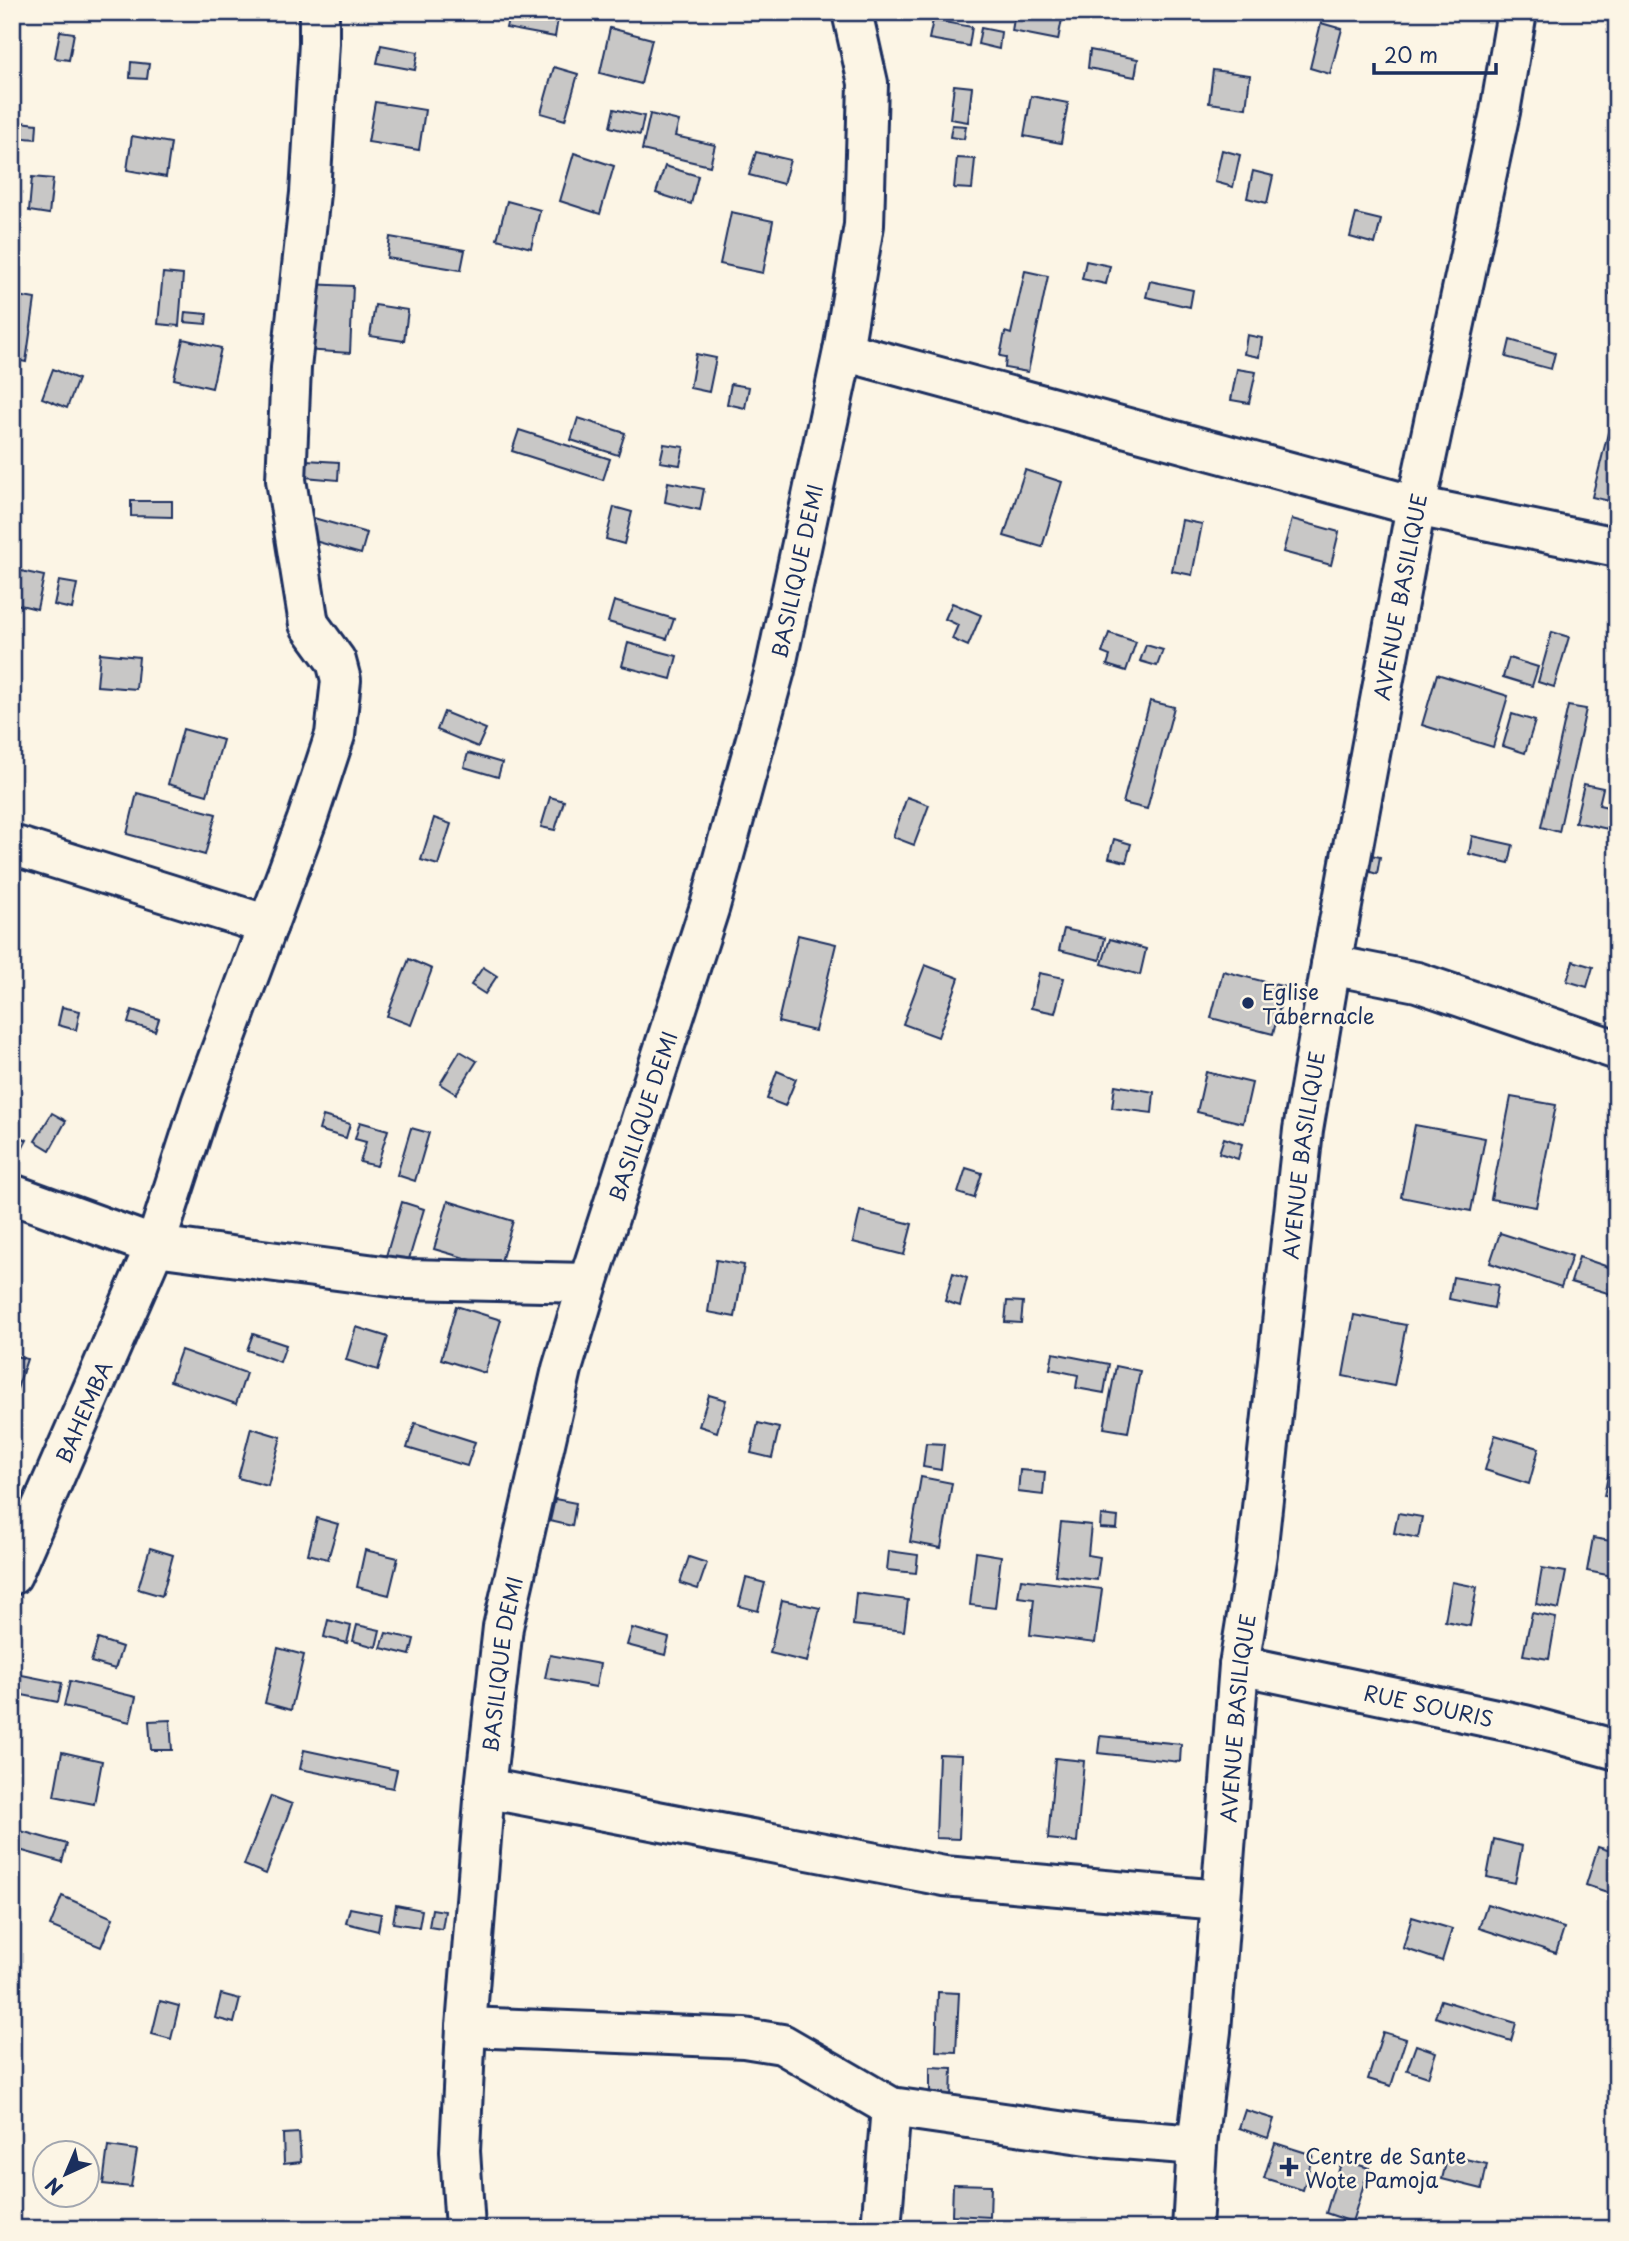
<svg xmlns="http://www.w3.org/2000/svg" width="1629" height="2241" font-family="'Playpen Sans',sans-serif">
  <rect width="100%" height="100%" fill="#fcf5e5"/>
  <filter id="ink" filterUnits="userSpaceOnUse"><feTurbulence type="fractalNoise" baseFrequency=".0143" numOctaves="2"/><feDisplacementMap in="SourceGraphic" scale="14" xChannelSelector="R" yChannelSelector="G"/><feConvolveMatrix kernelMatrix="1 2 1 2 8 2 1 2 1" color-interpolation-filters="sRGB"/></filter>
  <g filter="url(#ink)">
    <!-- building -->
    <g fill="#c8c7c6" stroke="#1b2f5e" stroke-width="2">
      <path d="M52,12H73L72,17L52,15Z"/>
      <path d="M510,12H559L555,37L506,28Z"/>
      <path d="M1015,12H1053L1052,17L1062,19L1058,40L1012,31Z"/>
      <path d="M933,20L972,27L969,46L929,39Z"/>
      <path d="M1321,23L1342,29L1330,74L1310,68Z"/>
      <path d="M610,28L652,39L641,84L600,73Z"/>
      <path d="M981,28L1001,32L999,49L978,44Z"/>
      <path d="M60,31L74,33L69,60L55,58Z"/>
      <path d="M381,45L418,52L415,70L377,63Z"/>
      <path d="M1090,50L1138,59L1135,77L1088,68Z"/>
      <path d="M131,62L149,64L147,79L130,78Z"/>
      <path d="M554,67L578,74L565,120L541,113Z"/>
      <path d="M1213,70L1250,75L1246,108L1209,103Z"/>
      <path d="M954,85L972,87L968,122L950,119Z"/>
      <path d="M1031,96L1068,103L1061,143L1024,136Z"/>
      <path d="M375,102L425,110L419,150L368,142Z"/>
      <path d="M614,109L644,116L640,135L610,127Z"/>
      <path d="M650,114L679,121L675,136L715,145L710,166L642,150Z"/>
      <path d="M12,121L37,124L36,139L12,137Z"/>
      <path d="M952,125L966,126L964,139L950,137Z"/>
      <path d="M132,136L171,143L166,177L127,170Z"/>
      <path d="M1222,150L1240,155L1233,187L1215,182Z"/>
      <path d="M756,152L790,160L783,184L749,175Z"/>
      <path d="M574,153L614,166L600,214L560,201Z"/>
      <path d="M957,158L975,159L972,189L954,188Z"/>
      <path d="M665,166L698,176L691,204L656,193Z"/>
      <path d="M1253,171L1273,176L1267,203L1247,198Z"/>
      <path d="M32,177L53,179L49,214L29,211Z"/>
      <path d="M507,201L540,210L531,248L497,239Z"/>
      <path d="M731,212L773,221L763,273L720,264Z"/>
      <path d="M1356,214L1381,220L1375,244L1350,237Z"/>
      <path d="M390,237L465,250L461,270L387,258Z"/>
      <path d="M1617,260V295L1610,294Z"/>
      <path d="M1086,261L1110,266L1106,284L1082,279Z"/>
      <path d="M1025,271L1048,276L1028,372L1005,368L1006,357L1000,356L1005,332L1011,334Z"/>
      <path d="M163,273L183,275L179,326L158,324Z"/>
      <path d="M1150,281L1193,290L1190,307L1146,297Z"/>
      <path d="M307,284L353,286L350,353L304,350Z"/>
      <path d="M12,295L35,299L26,362L12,359Z"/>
      <path d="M375,305L408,310L404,341L370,336Z"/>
      <path d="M185,312L207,314L206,324L184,322Z"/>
      <path d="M1247,335L1262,338L1259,357L1244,354Z"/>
      <path d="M183,339L221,348L212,388L174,379Z"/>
      <path d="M1510,340L1555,353L1551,369L1506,357Z"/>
      <path d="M696,354L716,358L709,392L690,388Z"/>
      <path d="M53,369L78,379L67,408L42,398Z"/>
      <path d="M1237,369L1256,372L1249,403L1231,400Z"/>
      <path d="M731,384L749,387L745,408L727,404Z"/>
      <path d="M578,418L625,433L618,455L571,440Z"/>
      <path d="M519,430L610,459L603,480L512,451Z"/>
      <path d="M1608,433L1617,436V497L1614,502L1592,497Z"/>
      <path d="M664,444L684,447L680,465L660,462Z"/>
      <path d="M306,460L339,462L338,480L305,477Z"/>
      <path d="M1025,470L1062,482L1042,547L1004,536Z"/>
      <path d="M668,482L704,489L700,510L665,502Z"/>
      <path d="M131,501H172V517L131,516Z"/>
      <path d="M614,507L632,512L624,544L606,539Z"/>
      <path d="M310,517L367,533L361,554L304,538Z"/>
      <path d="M1292,519L1339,532L1331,565L1283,552Z"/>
      <path d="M1182,520L1202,524L1192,575L1172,571Z"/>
      <path d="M12,569L44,576L37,609L12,603Z"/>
      <path d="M59,581L77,584L72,609L54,605Z"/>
      <path d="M614,601L674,619L667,639L608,622Z"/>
      <path d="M952,603L981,615L968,646L952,639L958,625L945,619Z"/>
      <path d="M1552,632L1569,637L1554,687L1538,682Z"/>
      <path d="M1109,633L1136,642L1126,671L1107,665L1110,656L1102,653Z"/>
      <path d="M628,643L677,656L671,679L622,666Z"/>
      <path d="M1146,645L1163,650L1157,666L1140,661Z"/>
      <path d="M100,653L139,657L136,689L97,686Z"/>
      <path d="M1509,658L1538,667L1532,686L1503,677Z"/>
      <path d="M1437,674L1508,696L1493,747L1422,725Z"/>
      <path d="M1150,701L1174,707L1147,809L1123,803Z"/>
      <path d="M1568,706L1586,709L1559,832L1541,827Z"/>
      <path d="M444,712L486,729L478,747L437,730Z"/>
      <path d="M1512,714L1535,721L1525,753L1503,746Z"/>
      <path d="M183,729L223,740L207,795L168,784Z"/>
      <path d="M468,753L502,763L498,777L464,767Z"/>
      <path d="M1584,784L1603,788L1599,805L1617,809L1613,830L1575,822Z"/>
      <path d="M137,793L216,814L205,855L127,834Z"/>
      <path d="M550,797L564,801L555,830L541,827Z"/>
      <path d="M907,797L929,805L914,845L893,837Z"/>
      <path d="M434,818L451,824L438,865L421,860Z"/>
      <path d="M1472,836L1513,845L1509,863L1469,854Z"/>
      <path d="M1114,839L1131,844L1126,862L1109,858Z"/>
      <path d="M1367,854L1380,857L1377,874L1364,870Z"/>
      <path d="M1064,929L1105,938L1100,960L1059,950Z"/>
      <path d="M798,935L836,944L815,1031L778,1022Z"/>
      <path d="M1110,939L1146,949L1140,975L1102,964Z"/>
      <path d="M409,959L432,969L411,1025L387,1016Z"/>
      <path d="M1573,961L1593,967L1587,987L1567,981Z"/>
      <path d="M925,965L959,978L938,1037L903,1024Z"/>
      <path d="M483,967L497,976L485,994L471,985Z"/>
      <path d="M1223,971L1285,987L1273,1034L1211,1018Z"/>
      <path d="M1039,973L1064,978L1055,1013L1031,1008Z"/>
      <path d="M62,1007L80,1011L76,1030L58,1025Z"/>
      <path d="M132,1010L159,1019L155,1031L128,1023Z"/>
      <path d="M460,1051L477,1061L456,1094L440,1084Z"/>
      <path d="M777,1071L796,1079L785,1106L767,1099Z"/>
      <path d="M1206,1072L1252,1083L1243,1123L1197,1112Z"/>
      <path d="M1115,1085L1154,1092L1152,1113L1112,1108Z"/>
      <path d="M1511,1097L1556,1105L1536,1207L1491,1199Z"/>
      <path d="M52,1113L66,1121L50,1150L35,1141Z"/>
      <path d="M323,1116L350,1124L346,1138L319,1130Z"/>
      <path d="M360,1122L388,1130L377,1166L360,1162L366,1142L355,1139Z"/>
      <path d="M1415,1125L1485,1138L1471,1211L1401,1197Z"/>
      <path d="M411,1128L429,1133L415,1181L397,1175Z"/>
      <path d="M12,1132L27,1140L12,1168Z"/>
      <path d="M1224,1138L1242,1144L1238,1159L1219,1153Z"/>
      <path d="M966,1168L982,1173L974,1198L958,1193Z"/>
      <path d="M448,1201L513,1221L499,1268L434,1249Z"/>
      <path d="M402,1202L424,1209L406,1269L384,1263Z"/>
      <path d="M860,1211L912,1224L904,1255L853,1242Z"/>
      <path d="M1500,1233L1572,1256L1561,1287L1490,1263Z"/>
      <path d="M1579,1257L1617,1270L1611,1294L1571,1282Z"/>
      <path d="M716,1260L744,1265L735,1317L708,1312Z"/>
      <path d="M953,1273L967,1278L960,1306L945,1301Z"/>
      <path d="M1453,1277L1498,1285L1494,1308L1449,1299Z"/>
      <path d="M1007,1301L1023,1302L1021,1323L1005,1322Z"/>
      <path d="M456,1306L501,1320L485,1373L441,1359Z"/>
      <path d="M1354,1315L1406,1325L1394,1386L1343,1376Z"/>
      <path d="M356,1327L388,1337L378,1370L346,1360Z"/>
      <path d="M253,1334L286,1345L280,1362L247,1350Z"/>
      <path d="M181,1350L246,1373L236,1404L170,1381Z"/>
      <path d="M1053,1353L1109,1364L1104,1393L1076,1388L1078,1375L1050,1369Z"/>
      <path d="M12,1355L27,1359L14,1398H12Z"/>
      <path d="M1116,1366L1140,1371L1128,1432L1104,1428Z"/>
      <path d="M709,1395L726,1400L717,1432L699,1426Z"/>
      <path d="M415,1423L475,1442L467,1466L407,1448Z"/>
      <path d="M758,1423L779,1428L772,1458L751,1453Z"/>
      <path d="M251,1428L281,1437L268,1486L238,1478Z"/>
      <path d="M1495,1435L1539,1448L1529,1484L1485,1470Z"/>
      <path d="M926,1443L944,1444L941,1470L923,1467Z"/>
      <path d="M1613,1451L1617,1452V1498L1604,1496Z"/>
      <path d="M1020,1470L1045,1472L1043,1495L1018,1492Z"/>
      <path d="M921,1477L952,1483L941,1548L910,1542Z"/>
      <path d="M555,1499L576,1503L572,1526L550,1521Z"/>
      <path d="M1398,1513L1422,1517L1418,1538L1394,1533Z"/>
      <path d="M1101,1515L1118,1517L1117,1529L1100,1528Z"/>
      <path d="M317,1518L338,1524L328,1559L308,1554Z"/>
      <path d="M1061,1522L1091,1525L1088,1555L1100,1557L1097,1580L1055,1575Z"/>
      <path d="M1593,1538L1617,1542L1612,1576L1587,1571Z"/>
      <path d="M150,1548L173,1555L162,1596L138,1589Z"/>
      <path d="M365,1550L398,1558L389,1595L357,1587Z"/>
      <path d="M889,1551L918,1555L916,1573L887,1570Z"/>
      <path d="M976,1552L1001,1556L995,1608L970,1605Z"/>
      <path d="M689,1557L707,1563L698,1589L680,1583Z"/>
      <path d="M1542,1568L1566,1572L1559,1609L1536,1604Z"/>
      <path d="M746,1578L765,1583L758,1611L739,1606Z"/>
      <path d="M1021,1579L1102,1589L1095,1643L1030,1635L1034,1599L1018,1597Z"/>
      <path d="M1452,1582L1477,1587L1470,1626L1445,1621Z"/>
      <path d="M856,1593L908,1600L904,1631L853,1625Z"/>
      <path d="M782,1600L820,1608L807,1662L770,1653Z"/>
      <path d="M1532,1613L1556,1618L1549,1659L1523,1655Z"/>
      <path d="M328,1620L351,1626L347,1643L324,1637Z"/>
      <path d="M357,1625L380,1630L376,1647L353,1641Z"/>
      <path d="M632,1628L669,1638L665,1655L627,1645Z"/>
      <path d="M386,1633L414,1639L410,1655L381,1648Z"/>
      <path d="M98,1639L122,1647L115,1669L91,1662Z"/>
      <path d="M278,1648L304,1655L291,1710L265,1703Z"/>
      <path d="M550,1655L600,1664L596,1687L545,1678Z"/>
      <path d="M12,1673L62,1683L58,1702L12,1693Z"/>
      <path d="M70,1681L136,1697L130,1722L64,1706Z"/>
      <path d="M170,1720L172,1750H151L149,1721Z"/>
      <path d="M1100,1736L1181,1744L1180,1762L1098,1753Z"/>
      <path d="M304,1750L397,1770L393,1788L300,1769Z"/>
      <path d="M62,1752L102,1761L94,1804L54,1796Z"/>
      <path d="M939,1754L962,1755L959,1839L936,1838Z"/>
      <path d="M1055,1758L1084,1761L1077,1842L1048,1839Z"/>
      <path d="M271,1796L292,1804L266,1874L244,1865Z"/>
      <path d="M14,1829L67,1844L62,1862L12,1848Z"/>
      <path d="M1494,1839L1522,1846L1515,1883L1487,1877Z"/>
      <path d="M1598,1847L1617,1853V1872L1610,1893L1586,1885Z"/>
      <path d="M62,1896L113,1918L101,1947L50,1926Z"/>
      <path d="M1487,1904L1564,1928L1556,1953L1479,1928Z"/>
      <path d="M396,1905L422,1910L419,1927L393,1923Z"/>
      <path d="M350,1908L381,1914L378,1931L346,1923Z"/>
      <path d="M432,1909L445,1911L442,1929L429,1927Z"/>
      <path d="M1412,1917L1452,1929L1442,1961L1403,1948Z"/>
      <path d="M938,1992L959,1993L956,2052L936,2051Z"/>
      <path d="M221,1994L240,1999L234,2023L215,2018Z"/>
      <path d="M1441,2000L1516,2023L1511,2041L1435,2017Z"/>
      <path d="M160,2001L179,2006L171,2039L152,2034Z"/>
      <path d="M1383,2032L1406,2039L1391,2086L1368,2079Z"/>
      <path d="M1416,2045L1436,2052L1428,2077L1407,2070Z"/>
      <path d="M930,2067L952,2068L951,2098L930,2097Z"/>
      <path d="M1245,2110L1274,2119L1268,2138L1239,2128Z"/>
      <path d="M299,2133L301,2162L284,2164L283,2134Z"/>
      <path d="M1275,2143L1313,2155L1303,2190L1264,2178Z"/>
      <path d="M108,2146L137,2150L131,2187L103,2184Z"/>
      <path d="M1448,2155L1487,2164L1482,2189L1442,2179Z"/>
      <path d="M1342,2160L1369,2168L1352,2222L1326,2213Z"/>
      <path d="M953,2184L991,2185L990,2217L952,2215Z"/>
      <path d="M322,2224L352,2225V2229H322Z"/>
    </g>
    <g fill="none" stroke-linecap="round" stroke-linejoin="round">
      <defs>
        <g id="minor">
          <path d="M843,351L1416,506L1617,547"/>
          <path d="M12,845L268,925"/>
          <path d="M1331,965L1417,982L1617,1050"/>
          <path d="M12,1194L155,1246L406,1279L588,1283"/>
          <path id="s1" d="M12,1575L155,1246L201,1104L307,820L335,735L341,680L336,661L309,624L286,480L291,368L310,193L319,43V12"/>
          <path id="s2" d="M1239,1665L1525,1725L1617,1750"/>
          <path d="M485,1788L944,1876L1220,1900"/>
          <path d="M466,2027L744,2038L782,2044L891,2107L1109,2138L1197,2145"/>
          <path id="s3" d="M465,2229L460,2151L466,2027L485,1788L503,1627L562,1369L588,1283L710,906L775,670L843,351L864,225L868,83L852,12"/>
          <path d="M881,2229L891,2107"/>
          <path id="s4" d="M1192,2229L1197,2145L1211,2031L1239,1665L1257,1554L1303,1130L1331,965L1416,506L1500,112L1517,12"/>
        </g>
      </defs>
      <!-- minor casing -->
      <use href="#minor" stroke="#1b2f5e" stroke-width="44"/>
      <!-- minor -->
      <use href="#minor" stroke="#fcf5e5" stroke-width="38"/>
    </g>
  </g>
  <!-- markers -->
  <g fill="#1b2f5e" stroke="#fcf5e5" stroke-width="2.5">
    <circle cx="1248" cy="1003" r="7"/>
    <path d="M1285.5 2156.5h7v7h7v7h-7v7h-7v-7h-7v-7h7z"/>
  </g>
  <g text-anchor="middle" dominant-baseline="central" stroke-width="5" stroke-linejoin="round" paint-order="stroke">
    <!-- street labels -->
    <g font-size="21" fill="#1b2f5e" stroke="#fcf5e5">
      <text stroke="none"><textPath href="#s3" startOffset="1701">BASILIQUE DEMI</textPath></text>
      <text stroke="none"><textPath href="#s4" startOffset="1647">AVENUE BASILIQUE</textPath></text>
      <text stroke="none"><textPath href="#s3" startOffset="1134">BASILIQUE DEMI</textPath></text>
      <text stroke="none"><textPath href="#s4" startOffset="1080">AVENUE BASILIQUE</textPath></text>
      <text stroke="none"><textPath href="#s1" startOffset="178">BAHEMBA</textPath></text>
      <text stroke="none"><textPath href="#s3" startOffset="567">BASILIQUE DEMI</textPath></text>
      <text stroke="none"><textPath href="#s2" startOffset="194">RUE SOURIS</textPath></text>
      <text stroke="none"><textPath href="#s4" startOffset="513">AVENUE BASILIQUE</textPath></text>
    </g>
    <!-- poi labels -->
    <g font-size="21" fill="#1b2f5e" stroke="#fcf5e5" text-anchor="start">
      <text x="1262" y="991">Eglise<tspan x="1262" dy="24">Tabernacle</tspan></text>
      <text x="1305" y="2155">Centre de Sante<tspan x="1305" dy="24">Wote Pamoja</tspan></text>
    </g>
  </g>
  <!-- margin -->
  <rect width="1629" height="2241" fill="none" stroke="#fcf5e5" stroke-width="42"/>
  <rect x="21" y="21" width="1587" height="2199" fill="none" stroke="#1b2f5e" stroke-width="2.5" filter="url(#ink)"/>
  <!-- north arrow -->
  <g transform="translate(66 2174) rotate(224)"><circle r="33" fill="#fcf5e5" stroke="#a2a6af" stroke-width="2"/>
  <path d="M0-5L12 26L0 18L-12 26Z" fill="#1b2f5e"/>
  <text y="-10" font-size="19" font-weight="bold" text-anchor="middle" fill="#1b2f5e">N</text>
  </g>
  <!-- scale -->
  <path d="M1374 63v10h122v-10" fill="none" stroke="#1b2f5e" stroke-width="3.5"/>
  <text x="1384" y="63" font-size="21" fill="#1b2f5e" stroke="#fcf5e5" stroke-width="5" paint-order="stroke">20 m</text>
</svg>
